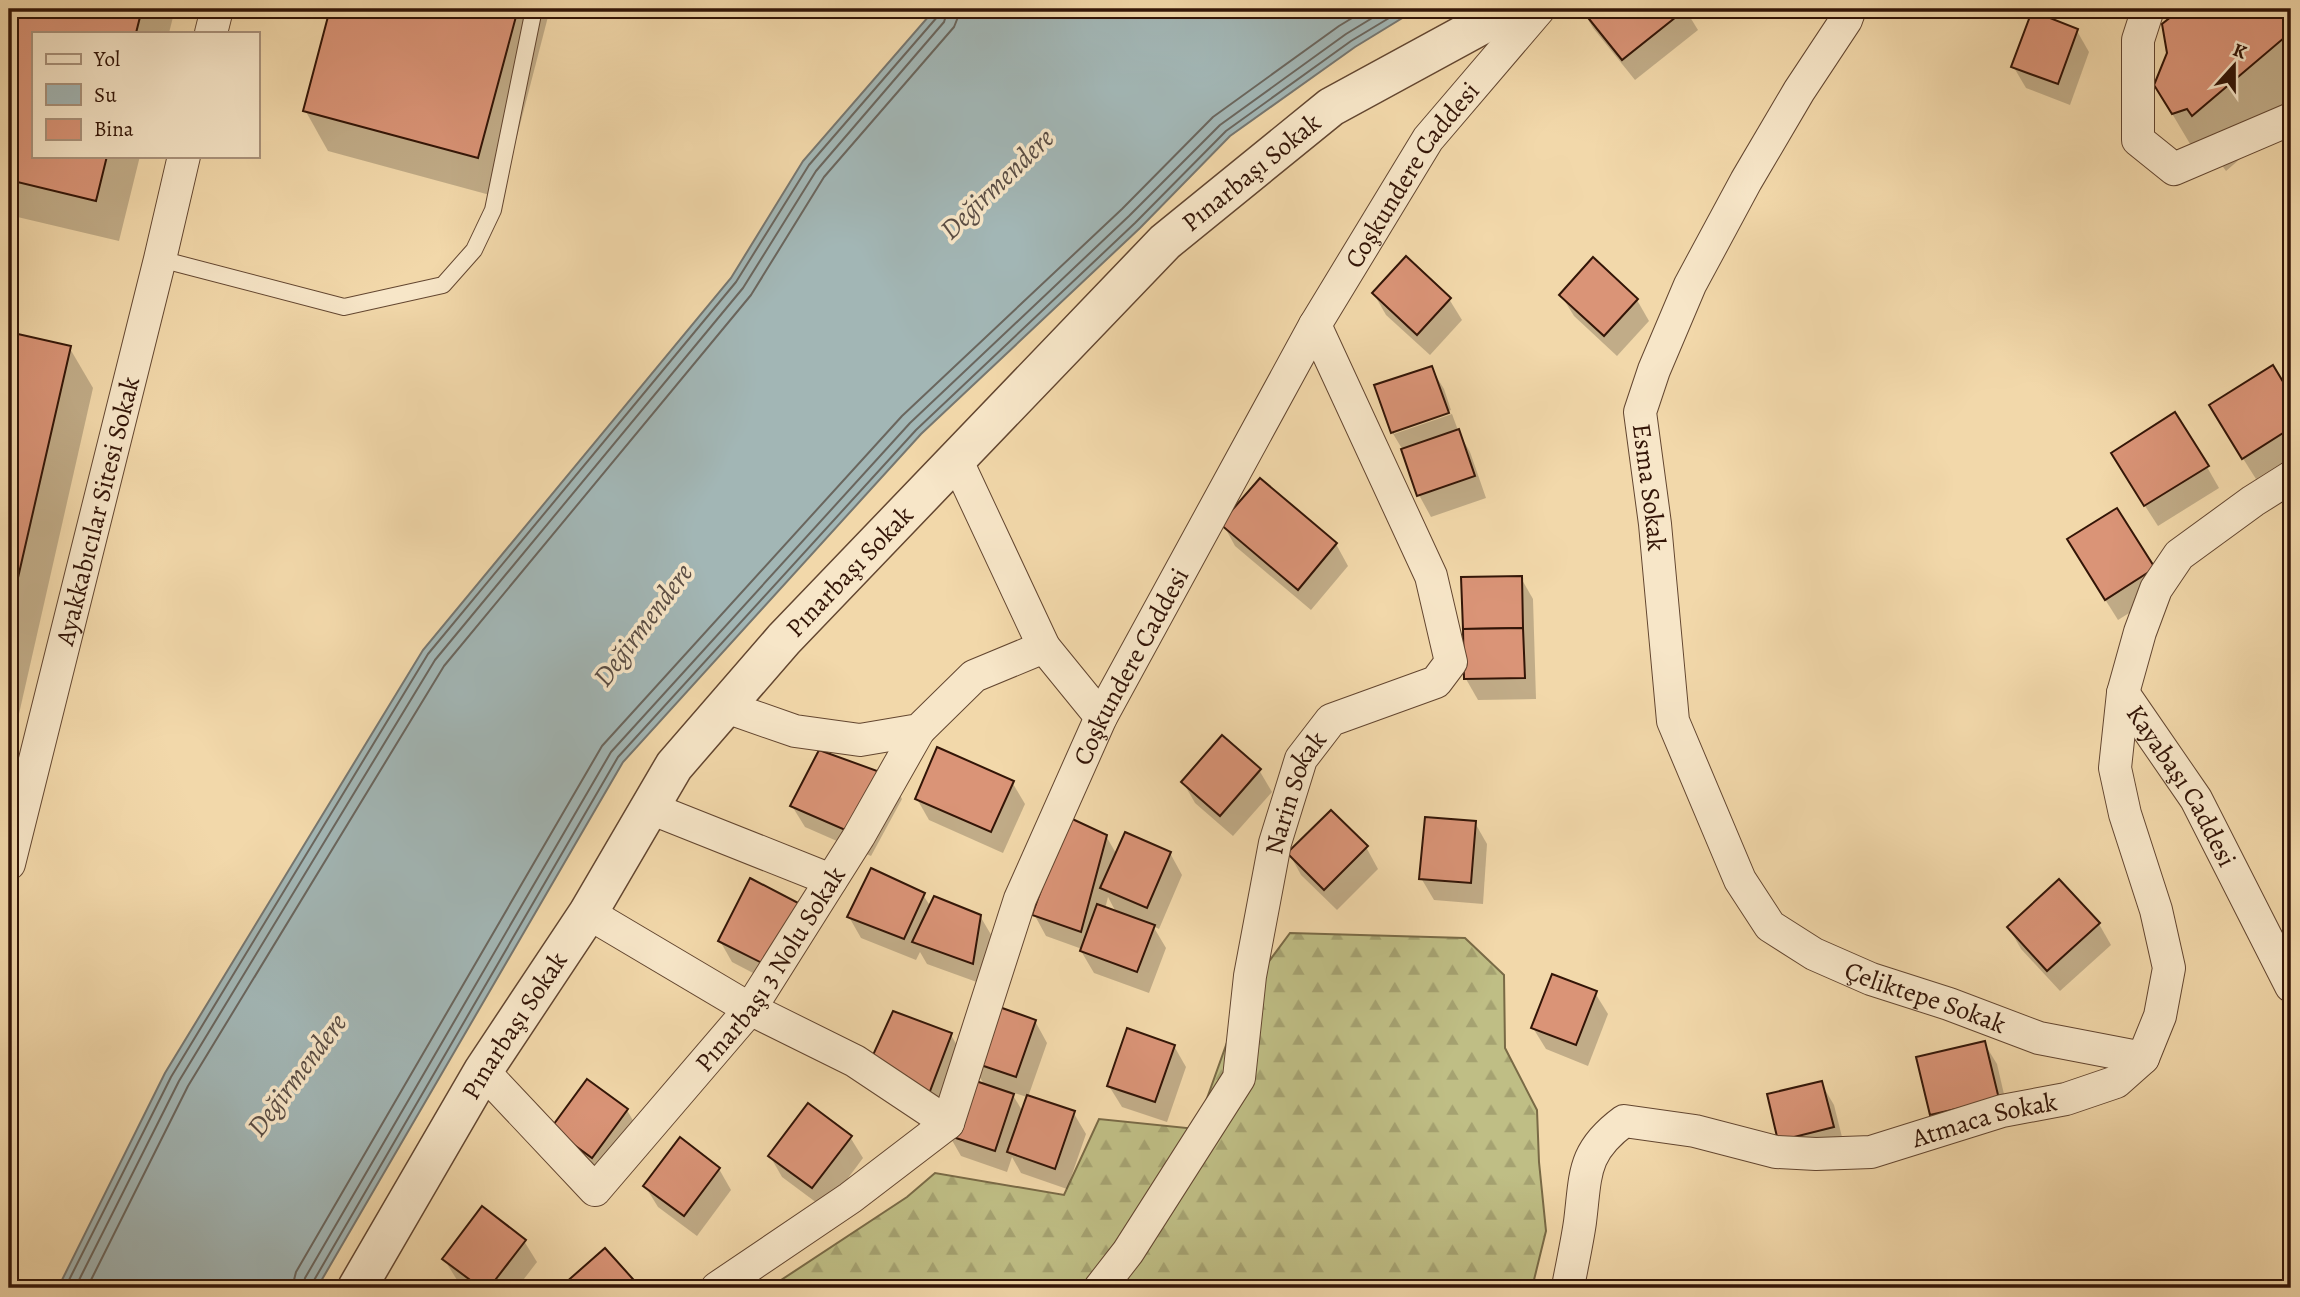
<svg xmlns="http://www.w3.org/2000/svg" width="2300" height="1297" font-family="Alegreya,serif">
  <defs>
    <pattern id="forest-firs" width="22" height="20" patternUnits="userSpaceOnUse" patternTransform="scale(1.75)"><rect width="22" height="20" fill="#bfbe85"/><path d="M5 1l3.5 6h-7zM16 11l3.5 6h-7z" fill="#a5a271"/></pattern>
  </defs>
  <rect width="100%" height="100%" fill="#f2d8aa"/>
  <filter id="stains"><feTurbulence type="fractalNoise" baseFrequency=".00286" numOctaves="4"/><feColorMatrix values="0 0 0 0 .2 0 0 0 0 .09 0 0 0 0 .02 0 0 0 .5 -.17"/></filter>
  <radialGradient id="worn" r=".72"><stop offset=".6" stop-color="#630" stop-opacity="0"/><stop offset="1" stop-color="#630" stop-opacity=".3"/></radialGradient>
  <!-- forest -->
  <path fill="url(#forest-firs)" stroke="#796a46" stroke-width="2" d="M1290,933L1465,938L1504,975L1505,1048L1537,1110L1539,1162L1546,1231L1532,1288H769L907,1197L935,1173L1064,1195L1099,1119L1196,1129L1244,995Z"/>
  <!-- water -->
  <path fill="#a2b6b5" stroke="#76766f" stroke-width="2" d="M935,9H1417L1355,47L1230,136L1140,228L921,434L623,762L317,1288H58L165,1073L423,650L731,278L803,161Z"/>
  <!-- shadow -->
  <g fill="#0003" fill-rule="evenodd">
    <path d="M9,9H175L169,33H33V156H140L119,241L9,215Z"/>
    <path d="M332,9H550L501,198L328,151L305,110Z"/>
    <path d="M1582,9H1685L1698,30L1635,80L1593,28Z"/>
    <path d="M2183,9H2291V115L2226,171L2221,164L2205,169L2155,85L2169,53L2164,25Z"/>
    <path d="M2077,31L2089,52L2070,105L2026,88L2013,66Z"/>
    <path d="M1374,294L1449,299L1462,320L1430,355L1386,315Z"/>
    <path d="M1561,295L1637,300L1649,321L1617,356L1574,316Z"/>
    <path d="M9,333L69,347L93,388L9,758Z"/>
    <path d="M1431,368L1444,389L1451,410L1394,430V434L1452,414L1459,433L1470,452L1486,498L1431,517L1419,495L1404,452L1392,432Z"/>
    <path d="M2272,368L2291,398V457L2256,479L2223,427Z"/>
    <path d="M2207,467L2219,488L2158,526L2125,475Z"/>
    <path d="M1260,481L1336,544L1348,566L1311,610L1235,546L1223,524Z"/>
    <path d="M2116,510L2166,590L2118,620L2081,561Z"/>
    <path d="M1521,578L1533,599L1536,699L1478,700L1466,679Z"/>
    <path d="M1259,770L1272,792L1233,836L1195,803L1183,782Z"/>
    <path d="M890,777L902,799L871,856L805,827L792,806Z"/>
    <path d="M1012,782L1025,804L1003,853L929,820L917,799Z"/>
    <path d="M1475,823L1487,844L1483,904L1434,900L1421,878Z"/>
    <path d="M1106,836L1117,855L1170,853L1182,875L1159,929L1153,926L1166,948L1149,993L1094,973L1081,951L1082,949L1046,936L1034,914ZM1108,897L1117,914L1105,909Z"/>
    <path d="M1366,847L1378,869L1337,910L1301,875L1289,853Z"/>
    <path d="M923,895L931,907L980,916L993,938L985,985L927,964L920,952L916,960L861,938L849,917Z"/>
    <path d="M2099,924L2111,945L2060,991L2021,949L2009,928Z"/>
    <path d="M813,927L782,988L732,962L720,941Z"/>
    <path d="M1595,993L1608,1014L1588,1066L1546,1049L1533,1028Z"/>
    <path d="M1035,1021L1047,1043L1028,1097L1073,1112L1086,1134L1067,1189L1021,1173L1012,1157L1007,1172L961,1156L949,1135L985,1086L970,1061ZM1011,1092L1027,1097L1023,1112Z"/>
    <path d="M951,1035L963,1056L939,1119L883,1088Z"/>
    <path d="M1984,1043L1997,1064L2010,1120L1944,1136L1932,1115Z"/>
    <path d="M1174,1046L1186,1067L1167,1122L1122,1107L1109,1086Z"/>
    <path d="M1821,1083L1834,1105L1845,1149L1780,1141Z"/>
    <path d="M627,1110L639,1131L604,1178L565,1149Z"/>
    <path d="M850,1137L863,1158L825,1209L782,1177L770,1156Z"/>
    <path d="M719,1169L731,1190L697,1236L658,1207L645,1186Z"/>
    <path d="M524,1241L537,1262L517,1288H467L457,1280L444,1259Z"/>
  </g>
  <g fill="none" stroke-linecap="round" stroke-linejoin="round">
    <!-- shore -->
    <g stroke="#6a665e" stroke-width="2">
      <path d="M65,1288L171,1077L428,654L736,282L809,165L938,16L940,9"/>
      <path d="M75,1288L179,1081L435,660L743,288L816,171L944,22L948,9"/>
      <path d="M87,1288L188,1086L444,666L751,295L824,177L954,27L958,17L959,9"/>
      <path d="M292,1288L296,1272L602,746L902,416L1122,209L1213,117L1339,26L1367,9"/>
      <path d="M303,1288L305,1278L611,752L910,423L1129,216L1220,125L1346,34L1387,9"/>
      <path d="M312,1288L313,1282L618,757L916,430L1135,223L1226,131L1351,41L1404,9"/>
    </g>
  </g>
  <!-- building -->
  <g fill="#da9477" stroke="#331507" stroke-width="2">
    <path d="M9,9H142L136,33H33V156H107L96,201L9,180Z"/>
    <path d="M330,9H518L478,158L303,111Z"/>
    <path d="M1581,9H1686L1622,60Z"/>
    <path d="M2181,9H2291V32L2192,116L2187,109L2172,114L2154,85L2167,53L2162,24Z"/>
    <path d="M2032,11L2078,29L2058,84L2011,67Z"/>
    <path d="M1406,256L1451,298L1417,335L1372,293Z"/>
    <path d="M1593,257L1638,299L1604,336L1559,295Z"/>
    <path d="M9,332L71,346L9,617Z"/>
    <path d="M2273,365L2291,395V428L2242,459L2209,405Z"/>
    <path d="M1432,366L1449,413L1391,433L1374,385Z"/>
    <path d="M2175,412L2209,466L2144,506L2111,453Z"/>
    <path d="M1459,429L1475,476L1417,496L1401,449Z"/>
    <path d="M1260,478L1337,543L1298,590L1220,524Z"/>
    <path d="M2117,508L2155,568L2105,600L2067,539Z"/>
    <path d="M1522,576L1523,628L1463,629L1461,577Z"/>
    <path d="M1523,628L1525,678L1464,679L1463,629Z"/>
    <path d="M1222,735L1261,769L1220,816L1181,782Z"/>
    <path d="M937,747L1014,781L991,832L915,799Z"/>
    <path d="M819,750L891,776L859,836L790,806Z"/>
    <path d="M1331,810L1368,846L1324,890L1287,853Z"/>
    <path d="M1068,817L1107,835L1081,932L1032,915Z"/>
    <path d="M1425,817L1476,821L1471,883L1419,879Z"/>
    <path d="M1125,832L1171,852L1147,908L1100,888Z"/>
    <path d="M871,868L925,893L904,939L847,917Z"/>
    <path d="M750,878L802,905L770,967L718,941Z"/>
    <path d="M2059,879L2100,923L2047,971L2007,927Z"/>
    <path d="M934,896L981,915L973,964L912,942Z"/>
    <path d="M1097,904L1155,925L1137,972L1080,951Z"/>
    <path d="M1552,974L1597,991L1576,1045L1531,1028Z"/>
    <path d="M988,1003L1036,1020L1016,1077L969,1061Z"/>
    <path d="M893,1011L952,1033L927,1099L868,1066Z"/>
    <path d="M1127,1028L1175,1045L1155,1102L1107,1086Z"/>
    <path d="M1985,1041L1999,1099L1930,1115L1916,1057Z"/>
    <path d="M967,1078L1014,1094L995,1151L947,1135Z"/>
    <path d="M587,1079L628,1109L592,1158L551,1128Z"/>
    <path d="M1822,1081L1834,1127L1778,1141L1767,1094Z"/>
    <path d="M1027,1095L1075,1111L1055,1169L1007,1152Z"/>
    <path d="M808,1103L852,1136L812,1188L768,1156Z"/>
    <path d="M680,1137L720,1168L684,1216L643,1186Z"/>
    <path d="M482,1206L526,1240L489,1288H481L442,1259Z"/>
    <path d="M605,1248L641,1288H568L564,1284Z"/>
  </g>
  <g fill="none" stroke-linecap="round" stroke-linejoin="round">
    <defs>
      <path id="service" d="M160,259L344,307L443,285L474,250L493,210L534,9"/>
      <g id="minor">
        <path id="s1" d="M1850,9L1846,20L1799,91L1746,181L1690,285L1654,370L1640,412L1655,524L1673,721L1740,880L1770,926L1814,954L1871,979L1949,1004L2039,1038L2143,1058"/>
        <path d="M2148,9L2138,40V140L2174,169L2291,119"/>
        <path d="M211,33L217,9"/>
        <path d="M956,459L1044,647L1101,717"/>
        <path id="s2" d="M2123,693L2196,799L2291,986"/>
        <path d="M726,707L795,731L860,740L919,730L974,676L1044,647"/>
        <path d="M650,808L831,880"/>
        <path id="s3" d="M9,864L160,259L184,156"/>
        <path d="M588,913L750,1009L855,1061L948,1123"/>
        <path id="s4" d="M483,1071L595,1190L750,1009L859,836L919,730"/>
        <path id="s5" d="M1568,1287C1572,1265 1577,1243 1580,1222C1586,1174 1582,1152 1624,1121L1695,1131L1776,1152L1816,1154L1871,1152L2002,1111L2066,1099L2116,1082L2143,1058L2160,1016L2169,968L2156,910L2125,814L2115,768L2123,693L2140,632L2156,589L2179,555L2253,501L2291,477"/>
        <path id="s6" d="M717,1288L850,1198L948,1123L1020,899L1101,717L1315,325L1428,139L1539,9"/>
        <path id="s7" d="M1100,1288L1128,1252L1239,1078L1250,976L1275,843L1301,759L1331,720L1436,682L1451,662L1431,576L1315,325"/>
      </g>
      <g id="tertiary">
        <path id="s8" d="M357,1288L483,1071L588,913L674,766L784,639L1165,242L1331,107L1511,9"/>
      </g>
    </defs>
    <!-- service casing -->
    <use href="#service" stroke="#634630" stroke-width="18"/>
    <!-- minor casing -->
    <use href="#minor" stroke="#634630" stroke-width="34"/>
    <!-- tertiary casing -->
    <use href="#tertiary" stroke="#634630" stroke-width="41"/>
    <!-- service -->
    <use href="#service" stroke="#f7e6c8" stroke-width="16"/>
    <!-- minor -->
    <use href="#minor" stroke="#f7e6c8" stroke-width="32"/>
    <!-- tertiary -->
    <use href="#tertiary" stroke="#f7e6c8" stroke-width="38"/>
  </g>
  <g text-anchor="middle" dominant-baseline="central" stroke-width="7" stroke-linejoin="round" paint-order="stroke">
    <!-- street labels -->
    <g font-size="26" fill="#331507" stroke="#f7e6c8">
      <text stroke="none"><textPath href="#s8" startOffset="1440">Pınarbaşı Sokak</textPath></text>
      <text stroke="none"><textPath href="#s6" startOffset="1344">Coşkundere Caddesi</textPath></text>
      <text stroke="none"><textPath href="#s1" startOffset="532">Esma Sokak</textPath></text>
      <text stroke="none"><textPath href="#s3" startOffset="364">Ayakkabıcılar Sitesi Sokak</textPath></text>
      <text stroke="none"><textPath href="#s8" startOffset="873">Pınarbaşı Sokak</textPath></text>
      <text stroke="none"><textPath href="#s6" startOffset="777">Coşkundere Caddesi</textPath></text>
      <text stroke="none"><textPath href="#s2" startOffset="110">Kayabaşı Caddesi</textPath></text>
      <text stroke="none"><textPath href="#s7" startOffset="544">Narin Sokak</textPath></text>
      <text stroke="none"><textPath href="#s4" startOffset="446">Pınarbaşı 3 Nolu Sokak</textPath></text>
      <text stroke="none"><textPath href="#s1" startOffset="1166">Çeliktepe Sokak</textPath></text>
      <text stroke="none"><textPath href="#s8" startOffset="306">Pınarbaşı Sokak</textPath></text>
      <text stroke="none"><textPath href="#s5" startOffset="550">Atmaca Sokak</textPath></text>
    </g>
    <!-- water labels -->
    <g font-size="28" font-style="italic" fill="#5a4d44" stroke="#f7e6c8">
      <text transform="translate(997 184) rotate(-44)">Değirmendere</text>
      <text transform="translate(643 625) rotate(-53)">Değirmendere</text>
      <text transform="translate(297 1075) rotate(-53)">Değirmendere</text>
    </g>
  </g>
  <!-- margin -->
  <rect width="2300" height="1297" fill="none" stroke="#f2d8aa" stroke-width="35"/>
  <rect x="10" y="10" width="2279" height="1276" fill="none" stroke="#331507" stroke-width="3.5"/>
  <rect x="18" y="18" width="2265" height="1262" fill="none" stroke="#331507" stroke-width="2"/>
  <!-- legend -->
  <rect x="32" y="32" width="228" height="126" fill="#f7e6c8" stroke="#a9927b" stroke-width="2"/>
  <rect x="46" y="54" width="35" height="10" fill="#f7e6c8" stroke="#a9927b" stroke-width="2"/>
  <text x="94" y="66" font-size="21" fill="#331507">Yol</text>
  <rect x="46" y="84" width="35" height="21" fill="#a2b6b5" stroke="#a9927b" stroke-width="2"/>
  <text x="94" y="102" font-size="21" fill="#331507">Su</text>
  <rect x="46" y="119" width="35" height="21" fill="#da9477" stroke="#a9927b" stroke-width="2"/>
  <text x="94" y="136" font-size="21" fill="#331507">Bina</text>
  <!-- north arrow -->
  <g transform="translate(2234 66) rotate(21)" stroke="#f7e6c8" stroke-width="5" paint-order="stroke">
  <path d="M0-5L12 26L0 18L-12 26Z" fill="#331507"/>
  <text y="-10" font-size="19" font-weight="bold" text-anchor="middle" fill="#331507">K</text>
  </g>
  <rect width="100%" height="100%" filter="url(#stains)"/>
  <rect width="100%" height="100%" fill="url(#worn)"/>
</svg>
